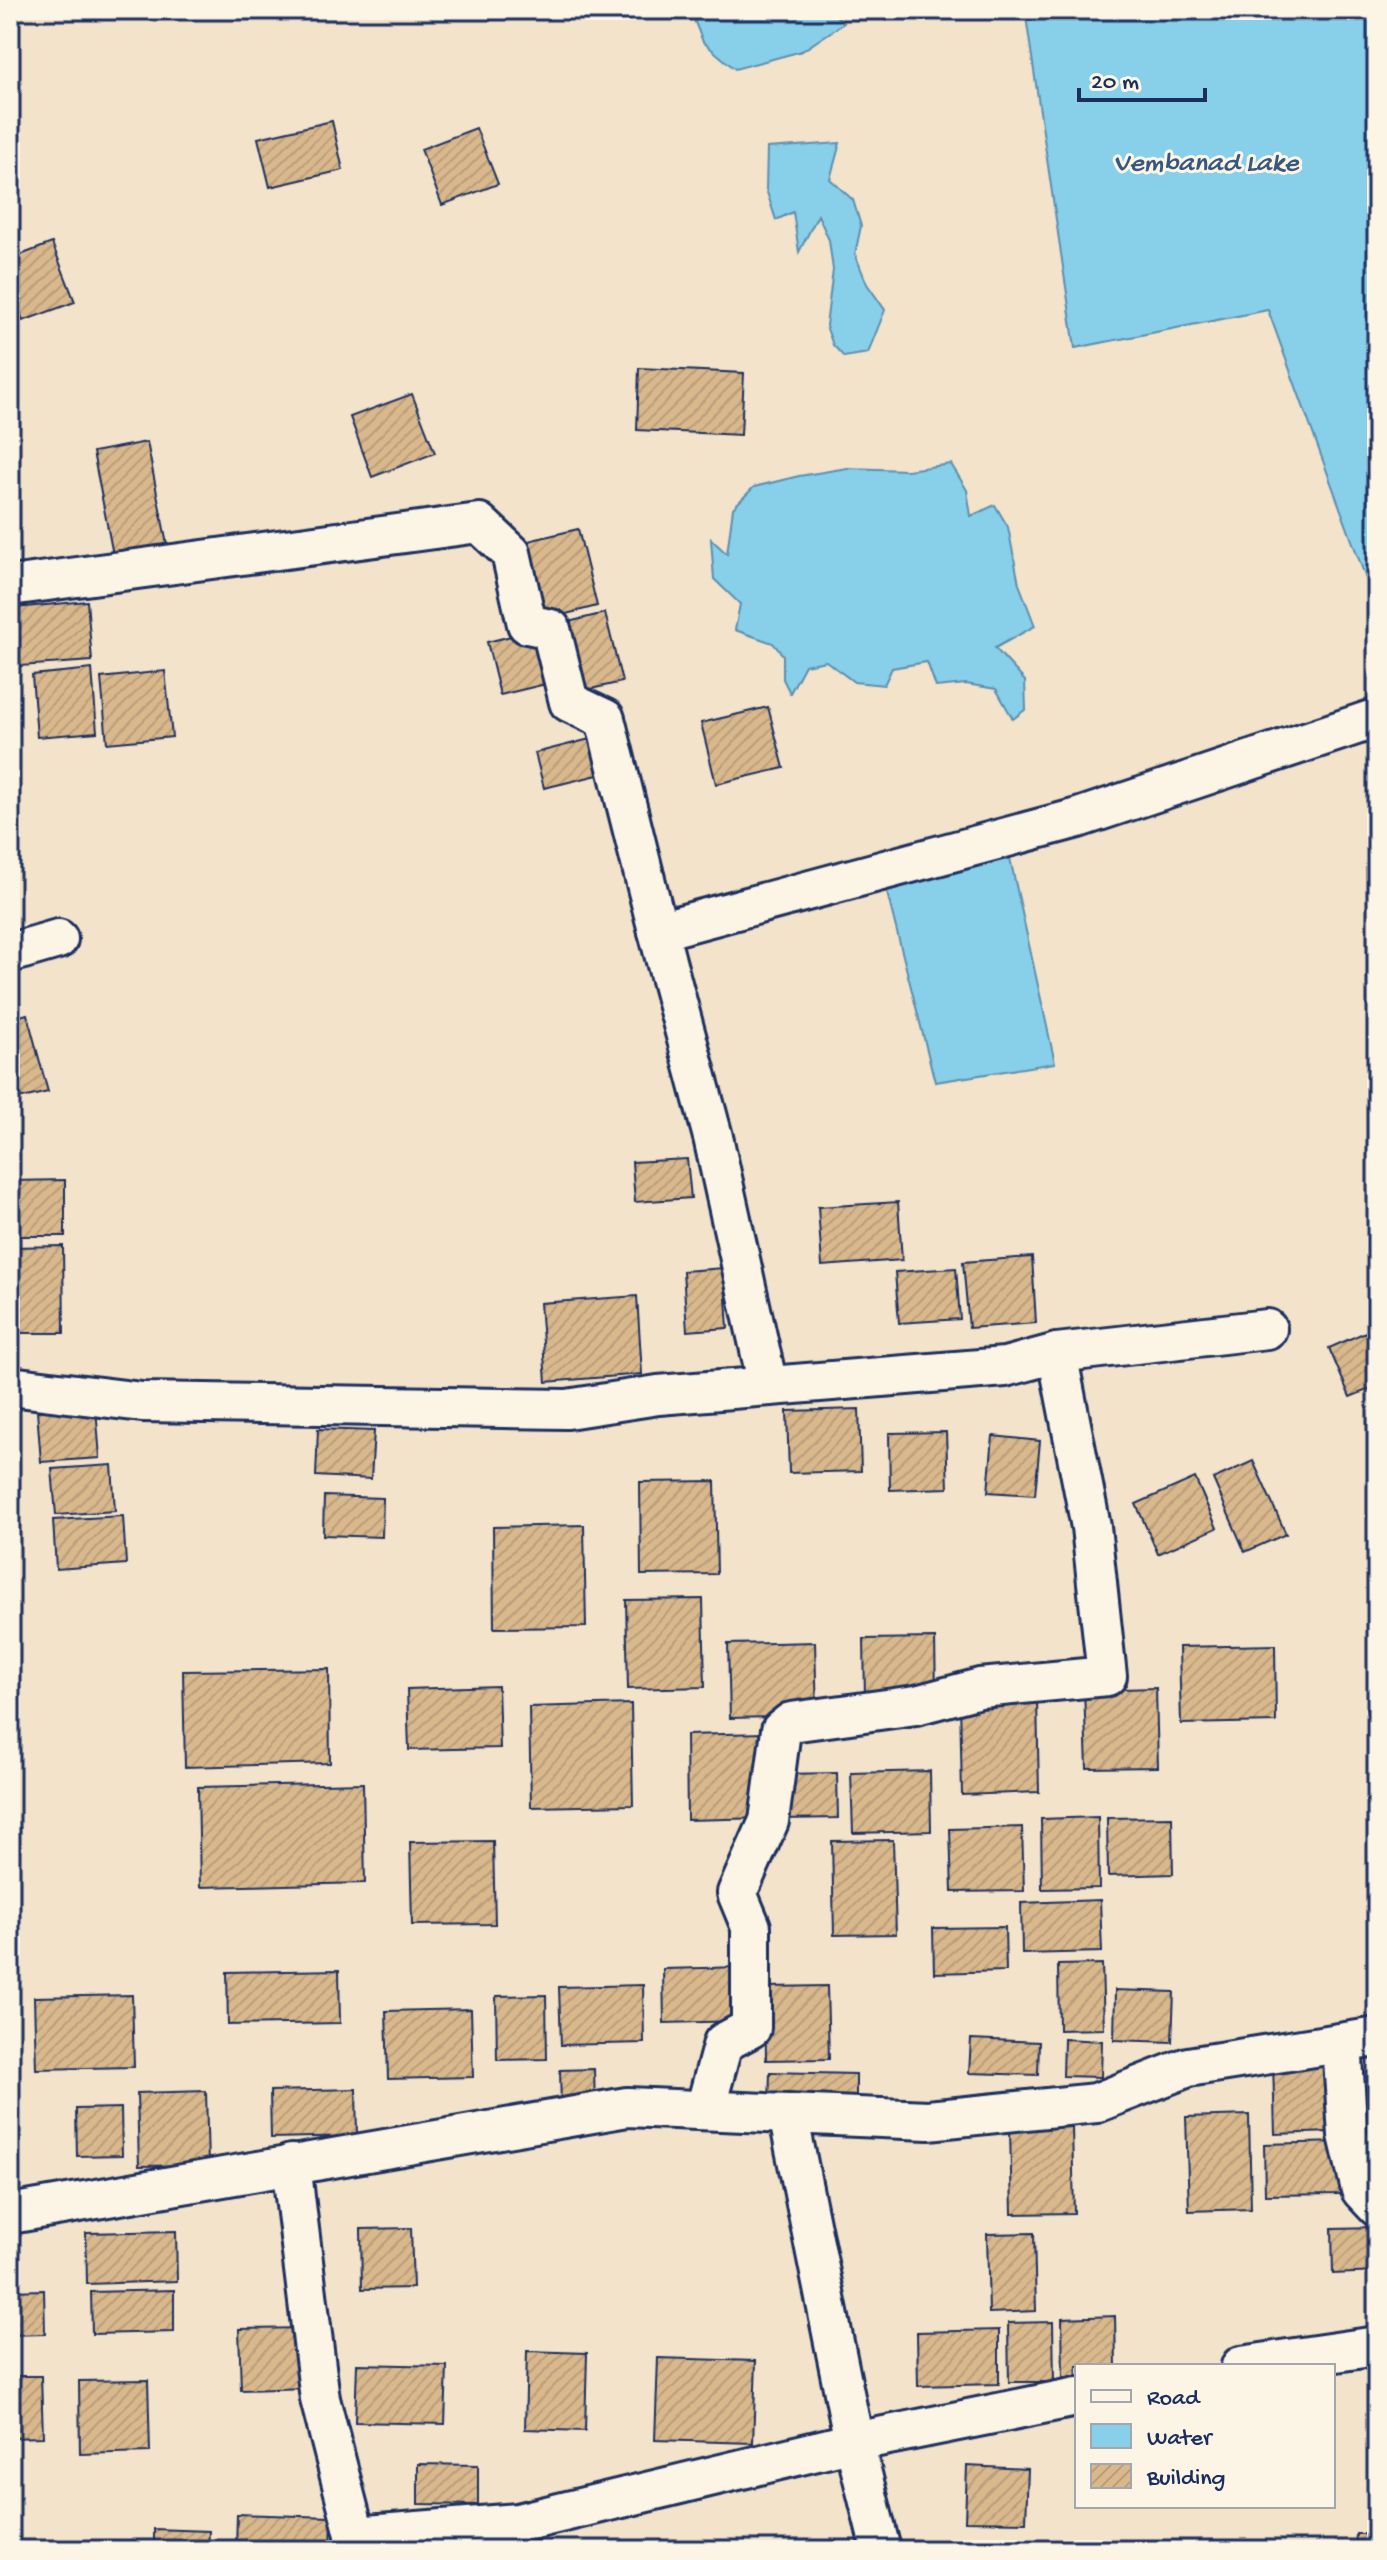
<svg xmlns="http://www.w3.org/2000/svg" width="1387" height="2560" font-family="'Gochi Hand',sans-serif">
  <defs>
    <pattern id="building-hatch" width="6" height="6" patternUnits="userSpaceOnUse" patternTransform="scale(2)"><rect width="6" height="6" fill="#d9b88c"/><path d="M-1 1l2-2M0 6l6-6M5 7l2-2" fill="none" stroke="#ba9e7b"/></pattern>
  </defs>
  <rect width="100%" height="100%" fill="#f2e3ca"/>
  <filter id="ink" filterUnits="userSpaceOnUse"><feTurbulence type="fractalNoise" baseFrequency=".0125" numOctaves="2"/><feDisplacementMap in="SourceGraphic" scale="16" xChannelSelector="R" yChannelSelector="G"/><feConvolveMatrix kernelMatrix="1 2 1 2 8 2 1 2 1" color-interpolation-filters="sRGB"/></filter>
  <g filter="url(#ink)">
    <!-- water -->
    <g fill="#88cfe9" stroke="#5c8fb1" stroke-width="2">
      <path d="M536,10H599L589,17L535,18Z"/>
      <path d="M690,10H829L844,23L802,51L735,69L703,42Z"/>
      <path d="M1025,10H1377V609L1268,310L1075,348Z"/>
      <path d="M840,143L830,179L853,200L861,226L855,254L867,284L885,310L868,353L844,357L833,345L826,326L833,270L829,240L818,215L799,252L793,212L776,220L766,189L767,148Z"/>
      <path d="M951,464L967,490L971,516L995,505L1008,527L1019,584L1035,626L995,648L1025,681L1026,709L1013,719L996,689L966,684L936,687L927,662L892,668L884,685L854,682L826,661L805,665L790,693L783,679V655L773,643L735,630L740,604L714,579L711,539L727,554L733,508L754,487L799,476L847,468L907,470Z"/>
      <path d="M1008,849L1055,1063L935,1082L882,873Z"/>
    </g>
    <!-- building -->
    <g fill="url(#building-hatch)" stroke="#1b2f5e" stroke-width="2">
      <path d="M332,121L343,170L270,187L258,138Z"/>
      <path d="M476,128L498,184L442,205L421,149Z"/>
      <path d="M52,243L75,302L23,321L10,286V259Z"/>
      <path d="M639,368L744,373L741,435L637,430Z"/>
      <path d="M412,394L435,453L372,477L350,417Z"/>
      <path d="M147,442L168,550L114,560L93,452Z"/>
      <path d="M578,529L597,606L535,622L516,544Z"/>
      <path d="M87,601L92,661L20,666L15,608Z"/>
      <path d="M605,613L622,682L573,693L556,625Z"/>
      <path d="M540,629L554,682L500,695L487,642Z"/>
      <path d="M92,669L97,732L37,737L32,675Z"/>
      <path d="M165,671L172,737L107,743L101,678Z"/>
      <path d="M768,707L784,768L716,784L701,723Z"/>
      <path d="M594,738L602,774L544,788L535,753Z"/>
      <path d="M27,1014L48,1092L10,1101V1019Z"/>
      <path d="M687,1159L691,1198L635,1202L632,1162Z"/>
      <path d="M65,1180V1236H10V1181Z"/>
      <path d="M898,1202L902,1260L822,1266L818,1207Z"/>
      <path d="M63,1246L64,1333H10V1247Z"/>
      <path d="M1032,1257L1036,1323L969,1328L963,1262Z"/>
      <path d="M724,1268L728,1328L687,1331L683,1271Z"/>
      <path d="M956,1268L960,1319L899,1323L895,1272Z"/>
      <path d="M637,1296L642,1374L546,1382L540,1303Z"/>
      <path d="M1377,1327V1386L1350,1397L1329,1348Z"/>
      <path d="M96,1408L100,1458L41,1462L37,1411Z"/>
      <path d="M859,1409L861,1471L789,1473L787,1411Z"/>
      <path d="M1373,1426H1377V1500H1374Z"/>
      <path d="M318,1429L374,1431L371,1479L316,1476Z"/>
      <path d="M946,1432L948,1488L890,1490L889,1433Z"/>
      <path d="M993,1436L1040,1441L1035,1495L988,1492Z"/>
      <path d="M1253,1461L1286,1534L1245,1552L1213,1479Z"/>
      <path d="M112,1465L115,1511L56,1515L52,1469Z"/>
      <path d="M1195,1478L1217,1528L1158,1554L1136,1504Z"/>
      <path d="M715,1481L717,1574L641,1575L640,1482Z"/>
      <path d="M324,1496L383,1498L382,1537L323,1535Z"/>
      <path d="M123,1516L126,1564L56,1569L53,1520Z"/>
      <path d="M584,1525L586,1627L494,1628L493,1527Z"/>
      <path d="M703,1599L705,1687L628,1689L626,1600Z"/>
      <path d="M935,1638L936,1697L865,1699L864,1639Z"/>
      <path d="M815,1642L817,1716L730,1718L728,1644Z"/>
      <path d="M1275,1645L1276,1722L1181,1724L1179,1647Z"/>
      <path d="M329,1669L330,1763L185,1767L183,1671Z"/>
      <path d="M498,1686L500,1748L409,1750L407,1689Z"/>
      <path d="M1156,1688L1158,1767L1087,1768L1084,1690Z"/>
      <path d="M1037,1699L1039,1792L962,1795L960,1700Z"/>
      <path d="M631,1704L633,1805L531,1807L529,1707Z"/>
      <path d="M764,1733L766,1818L687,1820L686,1735Z"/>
      <path d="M930,1771L931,1831L853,1833L851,1773Z"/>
      <path d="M837,1773L838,1818L782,1819L781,1774Z"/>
      <path d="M363,1783L365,1883L200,1887L198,1787Z"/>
      <path d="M1098,1817L1099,1888L1042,1889L1041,1819Z"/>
      <path d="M1172,1817L1173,1874L1108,1876L1107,1818Z"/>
      <path d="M1022,1827L1024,1891L952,1892L950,1829Z"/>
      <path d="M893,1840L896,1934L834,1935L832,1841Z"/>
      <path d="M493,1841L495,1924L412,1925L410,1842Z"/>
      <path d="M1100,1900L1102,1952L1022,1954L1021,1903Z"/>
      <path d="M1005,1927L1006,1971L934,1973L933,1928Z"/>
      <path d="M1102,1964L1104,2029L1059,2030L1058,1965Z"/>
      <path d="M742,1967L743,2021L664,2023L663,1969Z"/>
      <path d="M339,1970L340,2023L228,2025L227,1972Z"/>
      <path d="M643,1985L644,2043L561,2045L559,1987Z"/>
      <path d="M827,1986L829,2059L766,2060L765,1987Z"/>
      <path d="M1115,1990L1174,1992L1172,2042L1114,2040Z"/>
      <path d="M132,1995L134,2067L36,2069L34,1997Z"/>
      <path d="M546,1995L547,2059L497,2060L496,1996Z"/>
      <path d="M471,2009L473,2077L388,2079L386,2011Z"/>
      <path d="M971,2039L1039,2042L1038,2075L969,2073Z"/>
      <path d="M1064,2039L1102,2041L1101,2077L1063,2076Z"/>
      <path d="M1331,2061L1333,2132L1275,2134L1273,2062Z"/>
      <path d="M594,2069L595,2106L561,2107L560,2070Z"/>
      <path d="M770,2072L856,2074V2109L769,2106Z"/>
      <path d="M356,2089L357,2136L271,2138L270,2091Z"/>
      <path d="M206,2091L208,2165L139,2166L137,2093Z"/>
      <path d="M121,2108L122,2155L77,2156L76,2109Z"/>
      <path d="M1249,2115L1251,2209L1189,2211L1186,2117Z"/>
      <path d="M1362,2122H1377V2171H1363Z"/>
      <path d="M1072,2127L1074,2213L1012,2214L1010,2129Z"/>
      <path d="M1340,2142L1341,2194L1265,2195L1264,2144Z"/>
      <path d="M1377,2227V2272L1333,2274L1332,2228Z"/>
      <path d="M411,2228L413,2288L362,2289L361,2229Z"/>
      <path d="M176,2231L177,2281L87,2284L86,2233Z"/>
      <path d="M1034,2233L1036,2311L989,2313L987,2234Z"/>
      <path d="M44,2290L45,2334L10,2335V2291Z"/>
      <path d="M174,2290V2332L92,2334L91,2292Z"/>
      <path d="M1115,2316L1116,2366H1077V2378H1063L1062,2318Z"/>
      <path d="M1053,2322L1054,2382H1009L1008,2323Z"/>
      <path d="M307,2328L308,2388L241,2390L239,2329Z"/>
      <path d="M999,2330V2384L918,2386L917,2332Z"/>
      <path d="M527,2351L587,2353L585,2431L525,2429Z"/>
      <path d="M658,2358L756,2361L753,2443L655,2440Z"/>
      <path d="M357,2364L447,2366L445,2424L355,2422Z"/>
      <path d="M10,2376H41L43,2437L10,2438Z"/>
      <path d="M148,2380L150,2452L80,2454L79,2381Z"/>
      <path d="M418,2464L478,2465V2505L418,2504Z"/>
      <path d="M967,2466L1028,2469L1026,2522L965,2521Z"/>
      <path d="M237,2514L332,2517L331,2550H236Z"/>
      <path d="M154,2529L209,2531L208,2550H154Z"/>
      <path d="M1356,2534H1377V2550H1355Z"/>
    </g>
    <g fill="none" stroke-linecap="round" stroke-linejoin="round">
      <defs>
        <g id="street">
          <path d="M10,586L479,523L511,553L527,624L551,629L569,702L605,719L658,931"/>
          <path d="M10,953L58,939"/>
          <path d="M10,1386L142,1402L567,1409L658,1395L1005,1367L1057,1353L1267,1329"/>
          <path d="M768,1386L713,1137L658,931L1078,818L1377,718"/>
          <path d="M1342,2043L1348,2135L1361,2190L1377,2207"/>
          <path d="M705,2110L723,2043L751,2028V1927L737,1893L769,1821L781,1730L791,1722L916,1705L980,1688L1107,1676L1091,1527L1057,1353"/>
          <path d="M788,2114L854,2442L881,2550"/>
          <path d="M291,2164L320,2399L359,2550"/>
          <path d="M10,2214L627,2107L928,2120L1096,2103L1188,2067L1377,2037"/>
          <path d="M1241,2366L1377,2346"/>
          <path d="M355,2536L518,2523L854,2442L1077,2397"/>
        </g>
      </defs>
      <!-- street casing -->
      <use href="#street" stroke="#1b2f5e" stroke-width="44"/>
      <!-- street -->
      <use href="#street" stroke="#fcf5e5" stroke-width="38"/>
    </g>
  </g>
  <g text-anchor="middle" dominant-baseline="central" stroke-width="6" stroke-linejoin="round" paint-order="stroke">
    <!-- water labels -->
    <g font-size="28" font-style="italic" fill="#365781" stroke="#fcf5e5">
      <text x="1206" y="164">Vembanad Lake</text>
    </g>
  </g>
  <!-- margin -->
  <rect width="1387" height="2560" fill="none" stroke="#fcf5e5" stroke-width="40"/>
  <rect x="20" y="20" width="1347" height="2520" fill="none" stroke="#1b2f5e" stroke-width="3" filter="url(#ink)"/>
  <!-- legend -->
  <rect x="1075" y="2364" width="260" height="144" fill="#fcf5e5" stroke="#a2a6af" stroke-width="2"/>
  <rect x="1091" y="2390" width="40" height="12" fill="#fcf5e5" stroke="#a2a6af" stroke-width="2"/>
  <text x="1147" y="2404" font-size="24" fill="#1b2f5e">Road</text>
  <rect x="1091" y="2424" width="40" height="24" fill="#88cfe9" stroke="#a2a6af" stroke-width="2"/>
  <text x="1147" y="2444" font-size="24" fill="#1b2f5e">Water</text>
  <rect x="1091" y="2464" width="40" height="24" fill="url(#building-hatch)" stroke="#a2a6af" stroke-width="2"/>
  <text x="1147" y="2484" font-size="24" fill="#1b2f5e">Building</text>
  <!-- scale -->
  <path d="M1079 88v12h126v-12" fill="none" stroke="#1b2f5e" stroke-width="4"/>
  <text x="1091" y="88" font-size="24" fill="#1b2f5e" stroke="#fcf5e5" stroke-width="6" paint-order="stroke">20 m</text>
</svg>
